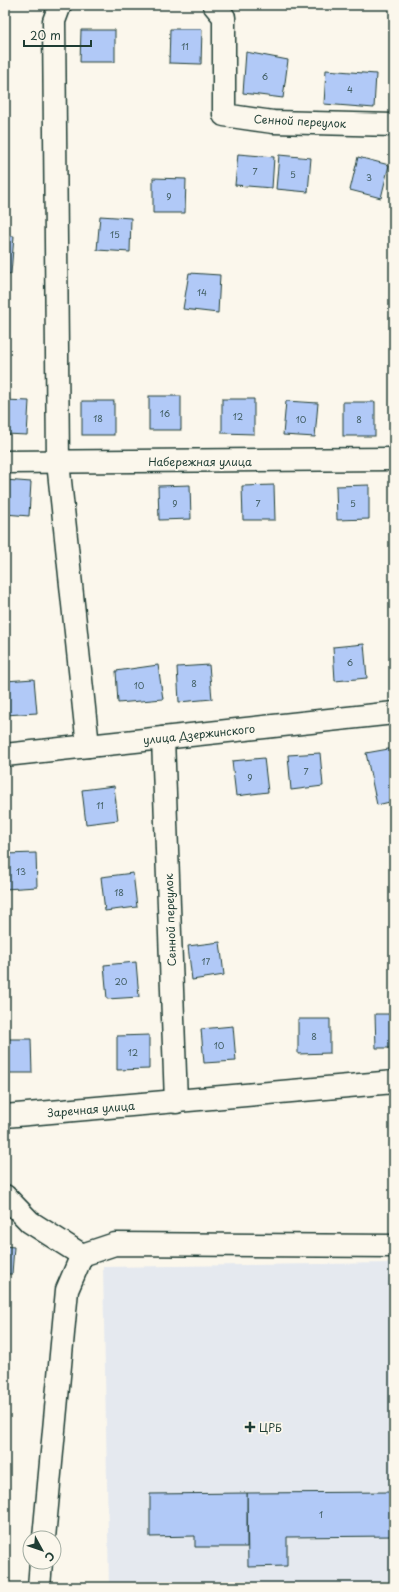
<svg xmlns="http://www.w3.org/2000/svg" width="399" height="1592" font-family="'Playpen Sans',sans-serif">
  <rect width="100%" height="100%" fill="#fbf7ec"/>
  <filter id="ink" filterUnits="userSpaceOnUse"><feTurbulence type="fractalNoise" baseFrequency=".025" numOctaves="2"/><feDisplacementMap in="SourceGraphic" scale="8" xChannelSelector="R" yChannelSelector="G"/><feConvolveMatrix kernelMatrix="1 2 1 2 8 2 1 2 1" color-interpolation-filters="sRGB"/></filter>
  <g filter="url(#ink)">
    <!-- built -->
    <path fill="#e5e9ef" d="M394,1263V1587H109L103,1267Z"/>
    <!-- building -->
    <g fill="#b1c9f7" stroke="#1f3d34">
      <path d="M170,29H202L201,64L169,63Z"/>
      <path d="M81,30H115V62H80Z"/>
      <path d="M246,52L288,60L283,98L243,93Z"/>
      <path d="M326,70L376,74L374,108L324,104Z"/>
      <path d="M238,154L274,157L272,188L235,185Z"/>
      <path d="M279,155L311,158L308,192L276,189Z"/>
      <path d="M358,157L389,165L381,198L350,190Z"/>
      <path d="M153,178L186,179L185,213H153Z"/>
      <path d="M100,216L131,218L130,252L97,250Z"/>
      <path d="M5,236H14L11,274L5,273Z"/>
      <path d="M189,273L220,275L218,313L183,309Z"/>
      <rect x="149" y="396" width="32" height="34"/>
      <path d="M222,399H254V434L222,433Z"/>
      <path d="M5,400L29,401L27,435L5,434Z"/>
      <rect x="82" y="401" width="32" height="34"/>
      <path d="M286,401L318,403L315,437L283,435Z"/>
      <rect x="343" y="402" width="32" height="34"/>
      <path d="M5,480L31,482L29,516L5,514Z"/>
      <path d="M190,485L191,519L159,520L158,486Z"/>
      <path d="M274,485L275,520H243L242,486Z"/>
      <path d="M369,485V519L337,520L336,486Z"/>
      <path d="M364,644L367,678L335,681L333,647Z"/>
      <path d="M158,665L163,699L118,703L116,671Z"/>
      <path d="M209,665L212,699L179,702L177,667Z"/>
      <path d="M34,679L37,713L5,715V681Z"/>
      <path d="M394,748V801L377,805L366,753Z"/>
      <path d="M320,753L323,786L291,790L288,755Z"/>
      <path d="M264,758L268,792L236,796L232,761Z"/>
      <path d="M114,786L118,820L86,824L82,790Z"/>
      <path d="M36,853L37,887L5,889V854Z"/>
      <path d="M133,873L137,907L105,911L101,877Z"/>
      <path d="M220,942L224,975L192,980L188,946Z"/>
      <path d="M136,962L139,997L107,999L104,965Z"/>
      <path d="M375,1014H394V1048H376Z"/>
      <path d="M298,1019H330V1053L298,1054Z"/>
      <path d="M233,1026L236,1061L204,1063L201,1029Z"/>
      <path d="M149,1035V1069L117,1070V1036Z"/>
      <path d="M5,1039H31L32,1073H5Z"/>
      <path d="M5,1246L14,1247L12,1274H5Z"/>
      <path d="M394,1492V1536L287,1537V1566L248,1567L247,1493Z"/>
      <path d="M247,1493V1547H195V1536L150,1537V1494Z"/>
    </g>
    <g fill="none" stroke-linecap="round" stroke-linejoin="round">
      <defs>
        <g id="minor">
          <path d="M60,5L54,21L58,462L88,746"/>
          <path d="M214,5L224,17V115L273,122L394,125"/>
          <path d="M5,462L394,459"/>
          <path d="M163,738L176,1102"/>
          <path d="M5,1116L394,1082"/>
          <path d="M5,1196L30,1222L82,1255"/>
          <path d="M44,1538L67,1290L82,1255L115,1244L394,1246"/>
          <path d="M39,1587L41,1562"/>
        </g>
        <path id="tertiary" d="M5,755L394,713"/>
      </defs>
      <!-- minor casing -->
      <use href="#minor" stroke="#1f3d34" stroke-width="25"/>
      <!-- tertiary casing -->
      <use href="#tertiary" stroke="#1f3d34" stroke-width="25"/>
      <!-- minor -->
      <use href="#minor" stroke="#fbf7ec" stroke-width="22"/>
      <!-- tertiary -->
      <use href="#tertiary" stroke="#fbf7ec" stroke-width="22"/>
    </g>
  </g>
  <!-- markers -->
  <path fill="#1f3d34" stroke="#fbf7ec" stroke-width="1.5" d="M248 1421h4v4h4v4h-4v4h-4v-4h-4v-4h4z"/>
  <g text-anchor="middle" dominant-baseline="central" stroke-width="3.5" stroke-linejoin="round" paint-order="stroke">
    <!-- number labels -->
    <g font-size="9" fill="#446065">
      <text x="185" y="46">11</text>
      <text x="265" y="76">6</text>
      <text x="350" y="89">4</text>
      <text x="255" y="171">7</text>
      <text x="293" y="174">5</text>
      <text x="369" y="177">3</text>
      <text x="169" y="196">9</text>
      <text x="115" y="234">15</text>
      <text x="202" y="292">14</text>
      <text x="165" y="413">16</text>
      <text x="238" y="416">12</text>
      <text x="98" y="418">18</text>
      <text x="301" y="419">10</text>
      <text x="359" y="419">8</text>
      <text x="175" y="503">9</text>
      <text x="258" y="503">7</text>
      <text x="353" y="503">5</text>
      <text x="350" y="662">6</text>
      <text x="194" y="683">8</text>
      <text x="139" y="685">10</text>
      <text x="306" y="771">7</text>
      <text x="250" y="777">9</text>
      <text x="100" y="805">11</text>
      <text x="21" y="871">13</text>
      <text x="119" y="892">18</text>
      <text x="206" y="961">17</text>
      <text x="121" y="981">20</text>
      <text x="314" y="1036">8</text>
      <text x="219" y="1045">10</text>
      <text x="133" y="1052">12</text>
      <text x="321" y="1514">1</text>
    </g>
    <!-- street labels -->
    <g font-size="11" fill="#1f3d34" stroke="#fbf7ec">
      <text transform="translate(300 121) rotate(3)">Сенной переулок</text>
      <text x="200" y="461">Набережная улица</text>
      <text transform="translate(199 734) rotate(-6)">улица Дзержинского</text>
      <text transform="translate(170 920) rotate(-92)">Сенной переулок</text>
      <text transform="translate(91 1109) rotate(-5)">Заречная улица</text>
    </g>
    <!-- poi labels -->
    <g font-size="11" fill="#1f3d34" stroke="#fbf7ec" text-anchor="start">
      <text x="259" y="1427">ЦРБ</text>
    </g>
  </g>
  <!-- margin -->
  <rect width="399" height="1592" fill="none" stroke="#fbf7ec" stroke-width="20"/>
  <rect x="10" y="10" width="379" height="1572" fill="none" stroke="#1f3d34" stroke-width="1.5" filter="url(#ink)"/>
  <!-- north arrow -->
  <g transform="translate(42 1550) rotate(130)"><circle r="19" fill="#fbf7ec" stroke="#a3ada2"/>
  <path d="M0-3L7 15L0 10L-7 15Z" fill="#1f3d34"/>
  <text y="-6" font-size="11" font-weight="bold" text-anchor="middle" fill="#1f3d34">С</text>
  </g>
  <!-- scale -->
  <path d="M24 40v6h67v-6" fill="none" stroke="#1f3d34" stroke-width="2"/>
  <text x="30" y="40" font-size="12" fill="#1f3d34" stroke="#fbf7ec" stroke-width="3" paint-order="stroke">20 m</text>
</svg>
